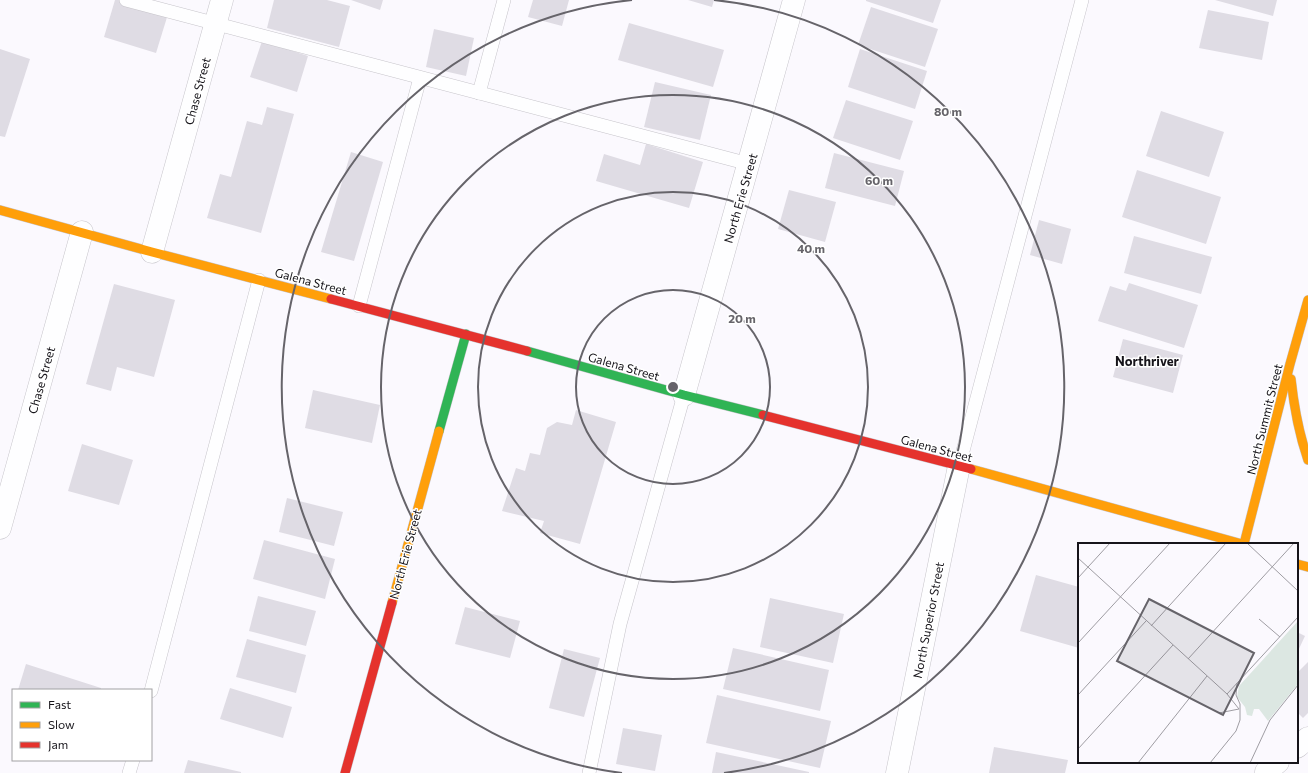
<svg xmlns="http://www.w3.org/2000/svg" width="1308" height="773" font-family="Commissioner,sans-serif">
  <rect width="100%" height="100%" fill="#fbf9fe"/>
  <!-- building -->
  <g fill="#dfdce4">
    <path d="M115,0H121L168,14L156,53L104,37Z"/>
    <path d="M274,0H327L350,6L339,47L267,28Z"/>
    <path d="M351,0H383L380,10Z"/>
    <path d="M533,0H569L562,26L528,17Z"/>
    <path d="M688,0H714L712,7Z"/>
    <path d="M866,0H941L933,23L866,1Z"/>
    <path d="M1215,0H1277L1273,16Z"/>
    <path d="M871,7L938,29L925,67L858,45Z"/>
    <path d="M1208,10L1269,22L1262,60L1199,48Z"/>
    <path d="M629,23L724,50L713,87L618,60Z"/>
    <path d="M434,29L474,38L466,76L426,67Z"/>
    <path d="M262,41L308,56L297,92L250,77Z"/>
    <path d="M0,49L30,59L5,137L0,136Z"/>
    <path d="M860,49L927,71L915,109L848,87Z"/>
    <path d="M655,82L711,95L700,140L644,127Z"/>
    <path d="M846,100L913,121L900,160L833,138Z"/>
    <path d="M267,107L294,114L261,233L207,218L220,174L231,177L247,121L262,125Z"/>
    <path d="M1161,111L1224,132L1209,177L1146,156Z"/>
    <path d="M646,144L703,162L689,208L596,181L604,154L640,165Z"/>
    <path d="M351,152L383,162L354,261L321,252Z"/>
    <path d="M834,153L904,171L895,206L825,188Z"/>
    <path d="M1137,170L1221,197L1206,244L1122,217Z"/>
    <path d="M789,190L836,202L825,242L778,229Z"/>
    <path d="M1039,220L1071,229L1062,264L1030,255Z"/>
    <path d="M1134,236L1212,257L1201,294L1124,273Z"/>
    <path d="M1129,283L1198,305L1184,348L1098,321L1110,286L1126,291Z"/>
    <path d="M114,284L175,300L154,377L117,367L111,391L86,384Z"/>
    <path d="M1123,339L1183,355L1173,393L1113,377Z"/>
    <path d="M313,390L380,405L372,443L305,428Z"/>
    <path d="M576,410L616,422L580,544L540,533L544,521L502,511L516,468L525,471L530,453L540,455L547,428L557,422L572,425Z"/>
    <path d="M82,444L133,460L119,505L68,491Z"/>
    <path d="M287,498L343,512L334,546L279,532Z"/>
    <path d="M264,540L335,559L325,599L253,579Z"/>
    <path d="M1036,575L1079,587V648L1020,631Z"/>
    <path d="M258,596L316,611L306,646L249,631Z"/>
    <path d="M770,598L844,614L833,663L760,647Z"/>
    <path d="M465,607L520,621L510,658L455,644Z"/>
    <path d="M1297,632L1305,636L1297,653Z"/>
    <path d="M247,639L306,655L296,693L236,677Z"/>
    <path d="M733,648L829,670L820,711L723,689Z"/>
    <path d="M564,649L600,658L584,717L549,708Z"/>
    <path d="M1308,662V713L1303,718L1297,712V673Z"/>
    <path d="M26,664L101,688V690H18Z"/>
    <path d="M230,688L292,707L283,738L220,719Z"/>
    <path d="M717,695L831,721L820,768L706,743Z"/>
    <path d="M623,728L662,735L655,771L616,764Z"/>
    <path d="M994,747L1068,760L1065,773H989Z"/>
    <path d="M716,752L809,772V773H712Z"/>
    <path d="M188,760L241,772V773H184Z"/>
  </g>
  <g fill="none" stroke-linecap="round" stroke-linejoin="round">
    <defs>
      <g id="lane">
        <path d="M126,0L749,164"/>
        <path d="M479,93L504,0"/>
        <path d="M359,306L420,78"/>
        <path d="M959,466L1082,0"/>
        <path d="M151,691L259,280"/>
        <path d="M129,773L133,760"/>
        <path d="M589,773L620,624L684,395"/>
      </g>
      <g id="street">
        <path d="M152,252L222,0"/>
        <path d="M684,395L794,0"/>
        <path d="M0,528L82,232"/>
        <path d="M1297,747L1308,738"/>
        <path d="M1266,772L1278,762"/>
        <path d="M897,773L959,466"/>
      </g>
      <g id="fast">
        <path d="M527,351L684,395L763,415"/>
        <path d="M439,431L466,334"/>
      </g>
      <g id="slow">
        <path d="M0,210L152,252L331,299"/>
        <path d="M1291,379C1294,407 1299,434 1308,460"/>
        <path d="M971,469L1242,544"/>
        <path d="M1244,544L1290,364L1308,300"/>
        <path d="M1297,564L1308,567"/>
        <path d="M392,603L439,431"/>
      </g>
      <g id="jam">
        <path d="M331,299L527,351"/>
        <path d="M763,415L971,469"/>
        <path d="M345,773L392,603"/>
      </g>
    </defs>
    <!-- lane casing -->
    <use href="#lane" stroke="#c6c4ca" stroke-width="14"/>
    <!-- street casing -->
    <use href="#street" stroke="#c6c4ca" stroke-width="23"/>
    <!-- fast casing -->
    <use href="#fast" stroke="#c6c4ca" stroke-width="10"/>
    <!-- slow casing -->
    <use href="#slow" stroke="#c6c4ca" stroke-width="10"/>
    <!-- jam casing -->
    <use href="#jam" stroke="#c6c4ca" stroke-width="10"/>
    <!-- lane -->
    <use href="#lane" stroke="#fefeff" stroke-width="13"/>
    <!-- street -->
    <use href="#street" stroke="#fefeff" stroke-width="22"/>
    <!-- fast -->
    <use href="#fast" stroke="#30b455" stroke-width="9"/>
    <!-- slow -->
    <use href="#slow" stroke="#ff9f0a" stroke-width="9"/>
    <!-- jam -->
    <use href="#jam" stroke="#e5322d" stroke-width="9"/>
  </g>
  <!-- distance rings -->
  <g fill="none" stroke="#66646a" stroke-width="2">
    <circle cx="673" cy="387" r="97"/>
    <circle cx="673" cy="387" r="195"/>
    <circle cx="673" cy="387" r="292"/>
    <path d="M622 773A389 389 0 0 1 632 0M714 0A389 389 0 0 1 724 773"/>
  </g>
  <g text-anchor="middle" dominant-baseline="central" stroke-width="3" stroke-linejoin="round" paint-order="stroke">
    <!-- street labels -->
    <g font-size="12" fill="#16141a" stroke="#fff">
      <text transform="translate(197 91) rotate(-75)">Chase Street</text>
      <text transform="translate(740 198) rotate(-74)">North Erie Street</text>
      <text transform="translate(311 281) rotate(15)">Galena Street</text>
      <text transform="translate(624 366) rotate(16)">Galena Street</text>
      <text transform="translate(41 380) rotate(-74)">Chase Street</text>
      <text transform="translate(1264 419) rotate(-76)">North Summit Street</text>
      <text transform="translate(937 448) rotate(15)">Galena Street</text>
      <text transform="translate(405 554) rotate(-75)">North Erie Street</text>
      <text transform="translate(928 620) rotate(-79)">North Superior Street</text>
    </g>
    <!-- neighbourhood labels -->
    <g font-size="13" font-weight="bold" fill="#16141a" stroke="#fff">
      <text x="1147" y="361">Northriver</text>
    </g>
  </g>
  <!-- overview -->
  <g transform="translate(1078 543)">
    <rect width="220" height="220" fill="#fbf9fe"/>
    <path d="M220,78V141L190,178L181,166H176L174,173L169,172L167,164L159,154L161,143Z" fill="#dce7e2"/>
    <path fill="none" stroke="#9f9da3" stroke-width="1" d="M169,0L220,48M0,15L149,151L161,166M0,35L32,0M181,76L202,94M73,83L148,0M0,100L92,0M110,116L216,0M149,151L220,74M0,152L68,78M141,170L161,166M0,206L95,102M60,220L129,133M132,220L158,188L162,177V161L158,152L159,140M172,220L192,177L220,142"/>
    <path fill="#66646a" fill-opacity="0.15" stroke="#66646a" stroke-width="2" d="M71,56L176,110L145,172L39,118Z"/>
    <rect width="220" height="220" fill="none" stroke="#16141a" stroke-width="2"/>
  </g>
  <circle cx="673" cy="387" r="6" fill="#66646a" stroke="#fff" stroke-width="2"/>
  <g font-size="12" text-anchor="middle" font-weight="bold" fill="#66646a" stroke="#fff" stroke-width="3" stroke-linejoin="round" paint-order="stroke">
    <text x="948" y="116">80 m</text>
    <text x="879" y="185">60 m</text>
    <text x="811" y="253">40 m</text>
    <text x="742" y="323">20 m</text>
  </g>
  <!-- legend -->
  <rect x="12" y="689" width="140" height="72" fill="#ffffff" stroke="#a2a1a3"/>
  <rect x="20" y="702" width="20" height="6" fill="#30b455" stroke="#a2a1a3"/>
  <text x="48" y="709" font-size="12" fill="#16141a">Fast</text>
  <rect x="20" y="722" width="20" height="6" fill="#ff9f0a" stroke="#a2a1a3"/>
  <text x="48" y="729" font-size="12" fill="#16141a">Slow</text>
  <rect x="20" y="742" width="20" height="6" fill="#e5322d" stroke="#a2a1a3"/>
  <text x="48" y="749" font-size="12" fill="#16141a">Jam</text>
</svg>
